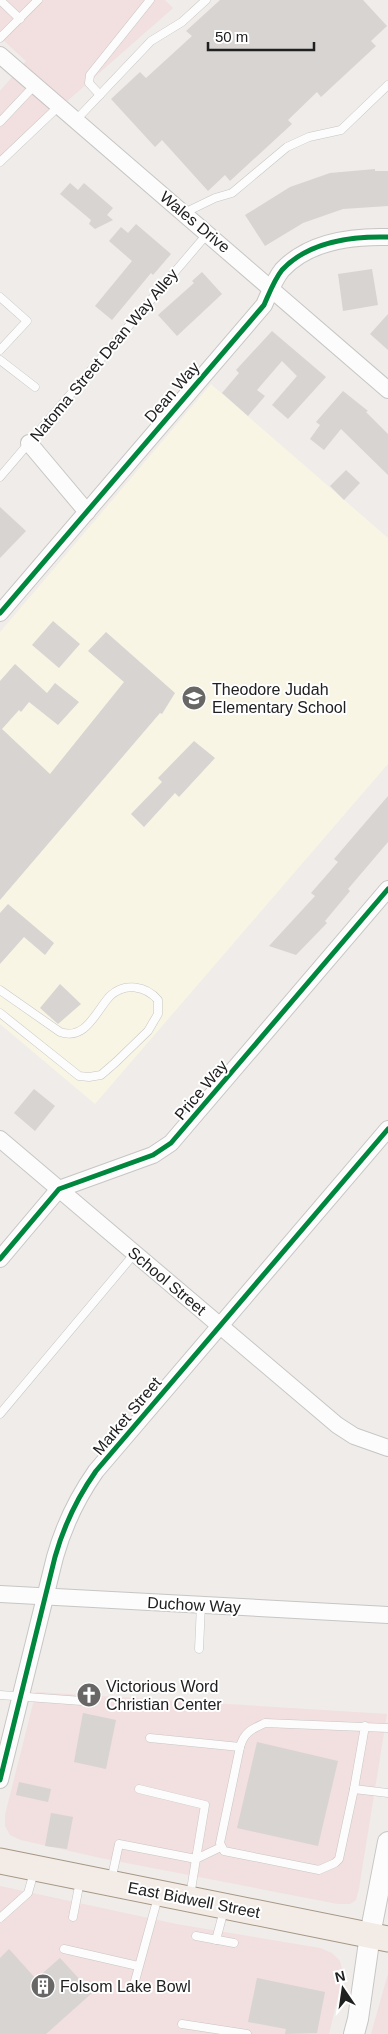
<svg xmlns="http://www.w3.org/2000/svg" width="388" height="2034" font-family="Helvetica,sans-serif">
  <rect width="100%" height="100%" fill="#efece9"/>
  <!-- commercial -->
  <g fill="#f2dfdf">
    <path d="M0,0H165L173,8L0,160V91L26,61L0,37Z"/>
    <path d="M36,1692L387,1714L359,1888L356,1900L350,1904H338L101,1858L21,1840L10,1835L5,1826V1815Z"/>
    <path d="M0,1886L176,1924L320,1948L332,1953L340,1961L343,1975L329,2034H0Z"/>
    <path d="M388,1974V2034H371Z"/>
  </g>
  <!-- education -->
  <path fill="#f8f5e5" d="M211,384L388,538V764L95,1104L0,1024V632Z"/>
  <!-- building -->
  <g fill="#d7d4d2">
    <path d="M220,0H363L387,26L371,41L376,46L321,97L317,92L288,120L292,124L230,181L225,175L208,191L162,140L155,147L111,99L140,72L146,78L192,36L186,31Z"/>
    <path d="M375,169V171H388V206L343,209L303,223L265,246L245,215L290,187L330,173Z"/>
    <path d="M70,183L78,190L84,183L113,208L107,215L113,220L95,229L89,224L91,220L60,194Z"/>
    <path d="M136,224L171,254L153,275L151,273L112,320L95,306L132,261L109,241L121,227L128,233Z"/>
    <path d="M372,269L378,305L343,311L338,274Z"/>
    <path d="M202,272L222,294L177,336L158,315L194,283L192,281Z"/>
    <path d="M388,314V350L370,334Z"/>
    <path d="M272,331L326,377L288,419L272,405L297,376L282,361L257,390L265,396L248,416L222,393L239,373L236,370Z"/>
    <path d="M343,391L368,411L366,412L388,434V475L341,429L324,450L310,439L320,425L316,422Z"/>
    <path d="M346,470L360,483L344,500L330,486Z"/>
    <path d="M0,507L26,531L0,558Z"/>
    <path d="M53,621L80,644L59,668L32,645Z"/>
    <path d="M106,632L175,693L162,714L160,713L0,900V681L15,664L47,693L55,683L79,702L58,725L29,702L21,712L19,710L2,729L50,774L124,682L88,651Z"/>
    <path d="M194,741L215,758L179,797L175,793L144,827L131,814L162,782L158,778Z"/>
    <path d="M388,796V842L348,889L350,891L325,921L327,923L296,955L269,946L315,896L311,893L338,862L334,859Z"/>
    <path d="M8,904L54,943L45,955L24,937L0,964V913Z"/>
    <path d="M60,984L81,1004L58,1024L40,1008Z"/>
    <path d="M34,1089L55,1106L35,1131L14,1113Z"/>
    <path d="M83,1713L116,1720L106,1769L74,1762Z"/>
    <path d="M257,1742L338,1761L318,1846L237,1828Z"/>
    <path d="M19,1782L51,1789L48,1802L16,1795Z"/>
    <path d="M51,1813L73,1817L67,1849L45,1846Z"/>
    <path d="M9,1949L36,1979L60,1958L92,1993L46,2034H0V1958Z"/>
    <path d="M257,1978L325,1992L317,2033L285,2034L286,2029L248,2022Z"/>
  </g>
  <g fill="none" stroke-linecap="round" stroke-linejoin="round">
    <defs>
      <g id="service">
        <path d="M0,0L20,19"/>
        <path d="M0,38L38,0"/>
        <path d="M100,95L89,83L90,75L150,0"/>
        <path d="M75,121L151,41L182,22L206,0"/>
        <path d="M0,122L34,86"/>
        <path d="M0,162L59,106"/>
        <path d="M184,213L215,198L232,193L287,147L309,137L341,130L388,85"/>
        <path d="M0,297L27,321L0,350"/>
        <path d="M0,360L35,387"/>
        <path d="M0,477L208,233"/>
        <path d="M0,990L60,1032C86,1041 96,1011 110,996C125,982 146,986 158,1000V1014L148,1031L116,1062L101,1075L89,1077L79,1076L0,1013"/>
        <path d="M0,1414L135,1253"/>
        <path d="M199,1649L201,1605"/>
        <path d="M0,1695L82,1701"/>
        <path d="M365,1726L354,1789L339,1859L335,1863L319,1870L224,1851L220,1843L240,1747C244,1732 252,1729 265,1723L388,1728"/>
        <path d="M150,1738L240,1747"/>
        <path d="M354,1789L388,1793"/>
        <path d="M111,1881L119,1844L196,1859L205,1805L139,1789"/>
        <path d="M190,1896L196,1859L221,1847"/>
        <path d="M73,1917L80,1881"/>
        <path d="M0,1918L28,1893L34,1872"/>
        <path d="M196,1936L234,1943"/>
        <path d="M216,1940L224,1910"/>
        <path d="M64,1949L138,1966"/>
        <path d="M135,1981L158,1897"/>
        <path d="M182,2024L247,2034"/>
      </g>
      <g id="minor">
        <path d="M0,55L388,390"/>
        <path d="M29,443L87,512"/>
        <path d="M0,613L264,305C269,294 274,280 282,270C309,241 351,236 388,237"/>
        <path d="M0,1139L337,1425L354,1436L388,1448"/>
        <path d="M0,1259L59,1189L153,1155L171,1143L388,889"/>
        <path d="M0,1594L388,1615"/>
        <path d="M0,1780L55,1557C64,1525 77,1498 96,1471L388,1129"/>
      </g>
      <path id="tertiary" d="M354,2034L358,2019L370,1935L388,1842"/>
      <path id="primary" d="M0,1861L388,1939"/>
    </defs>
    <!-- service casing -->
    <use href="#service" stroke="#c7c6c5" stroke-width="9"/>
    <!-- minor casing -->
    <use href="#minor" stroke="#c7c6c5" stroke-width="18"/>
    <!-- tertiary casing -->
    <use href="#tertiary" stroke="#c7c6c5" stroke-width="22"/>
    <!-- primary casing -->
    <use href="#primary" stroke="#a69785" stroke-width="27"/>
    <!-- service -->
    <use href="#service" stroke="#fdfcfc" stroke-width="8"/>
    <!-- minor -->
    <use href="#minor" stroke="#fdfcfc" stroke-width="16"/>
    <!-- tertiary -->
    <use href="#tertiary" stroke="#fdfcfc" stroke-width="20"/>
    <!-- primary -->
    <use href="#primary" stroke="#f2ebe6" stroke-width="25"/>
    <defs>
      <g id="cycleway">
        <path d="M0,613L264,305C269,294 274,280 282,270C309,241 351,236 388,237"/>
        <path d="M0,1259L59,1189L153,1155L171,1143L388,889"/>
        <path d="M0,1780L55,1557C64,1525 77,1498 96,1471L388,1129"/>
      </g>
    </defs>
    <!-- cycleway casing -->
    <use href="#cycleway" stroke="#fff" stroke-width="8"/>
    <!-- cycleway -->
    <use href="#cycleway" stroke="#00873e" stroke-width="5"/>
  </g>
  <!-- icons -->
  <defs>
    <symbol id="school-disc" viewBox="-11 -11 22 22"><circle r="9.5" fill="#686766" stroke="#fff"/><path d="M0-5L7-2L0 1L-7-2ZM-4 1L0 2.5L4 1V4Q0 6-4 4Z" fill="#fff"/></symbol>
    <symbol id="church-disc" viewBox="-11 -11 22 22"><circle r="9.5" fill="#686766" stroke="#fff"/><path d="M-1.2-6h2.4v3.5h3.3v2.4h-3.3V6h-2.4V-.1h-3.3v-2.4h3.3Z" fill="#fff"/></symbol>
    <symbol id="building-disc" viewBox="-11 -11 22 22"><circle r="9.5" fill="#686766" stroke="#fff"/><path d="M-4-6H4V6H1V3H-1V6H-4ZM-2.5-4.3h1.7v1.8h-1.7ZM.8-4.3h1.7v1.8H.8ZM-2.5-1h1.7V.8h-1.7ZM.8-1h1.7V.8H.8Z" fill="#fff"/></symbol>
  </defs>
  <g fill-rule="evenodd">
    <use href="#school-disc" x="180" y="684" width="28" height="28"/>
    <use href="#church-disc" x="75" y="1681" width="28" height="28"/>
    <use href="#building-disc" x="29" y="1972" width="28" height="28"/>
  </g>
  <g text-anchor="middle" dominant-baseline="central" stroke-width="4" stroke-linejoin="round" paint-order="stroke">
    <!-- street labels -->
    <g font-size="16" fill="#202020" stroke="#fff">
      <text transform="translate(195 222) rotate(40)">Wales Drive</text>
      <text transform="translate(104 355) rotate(-50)">Natoma Street Dean Way Alley</text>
      <text transform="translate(172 392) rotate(-49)">Dean Way</text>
      <text transform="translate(201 1090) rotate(-50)">Price Way</text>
      <text transform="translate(167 1281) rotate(40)">School Street</text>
      <text transform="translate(127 1416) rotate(-50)">Market Street</text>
      <text transform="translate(194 1605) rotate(3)">Duchow Way</text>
      <text transform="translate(194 1900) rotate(11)">East Bidwell Street</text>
    </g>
    <!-- poi labels -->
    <g font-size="16" fill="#202020" stroke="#fff" text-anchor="start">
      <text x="212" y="689">Theodore Judah<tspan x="212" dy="18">Elementary School</tspan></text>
      <text x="106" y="1686">Victorious Word<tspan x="106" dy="18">Christian Center</tspan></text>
      <text x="60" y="1986">Folsom Lake Bowl</text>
    </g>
  </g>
  <!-- north arrow -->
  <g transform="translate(343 1989) rotate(347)" stroke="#ffffff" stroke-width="4" paint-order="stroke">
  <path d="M0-4L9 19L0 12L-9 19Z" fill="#202020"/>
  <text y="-8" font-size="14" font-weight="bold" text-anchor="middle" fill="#202020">N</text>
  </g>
  <!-- scale -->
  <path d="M208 42v8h106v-8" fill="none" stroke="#202020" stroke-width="2.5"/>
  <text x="215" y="42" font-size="15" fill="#202020" stroke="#ffffff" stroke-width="4" paint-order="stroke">50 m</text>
</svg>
